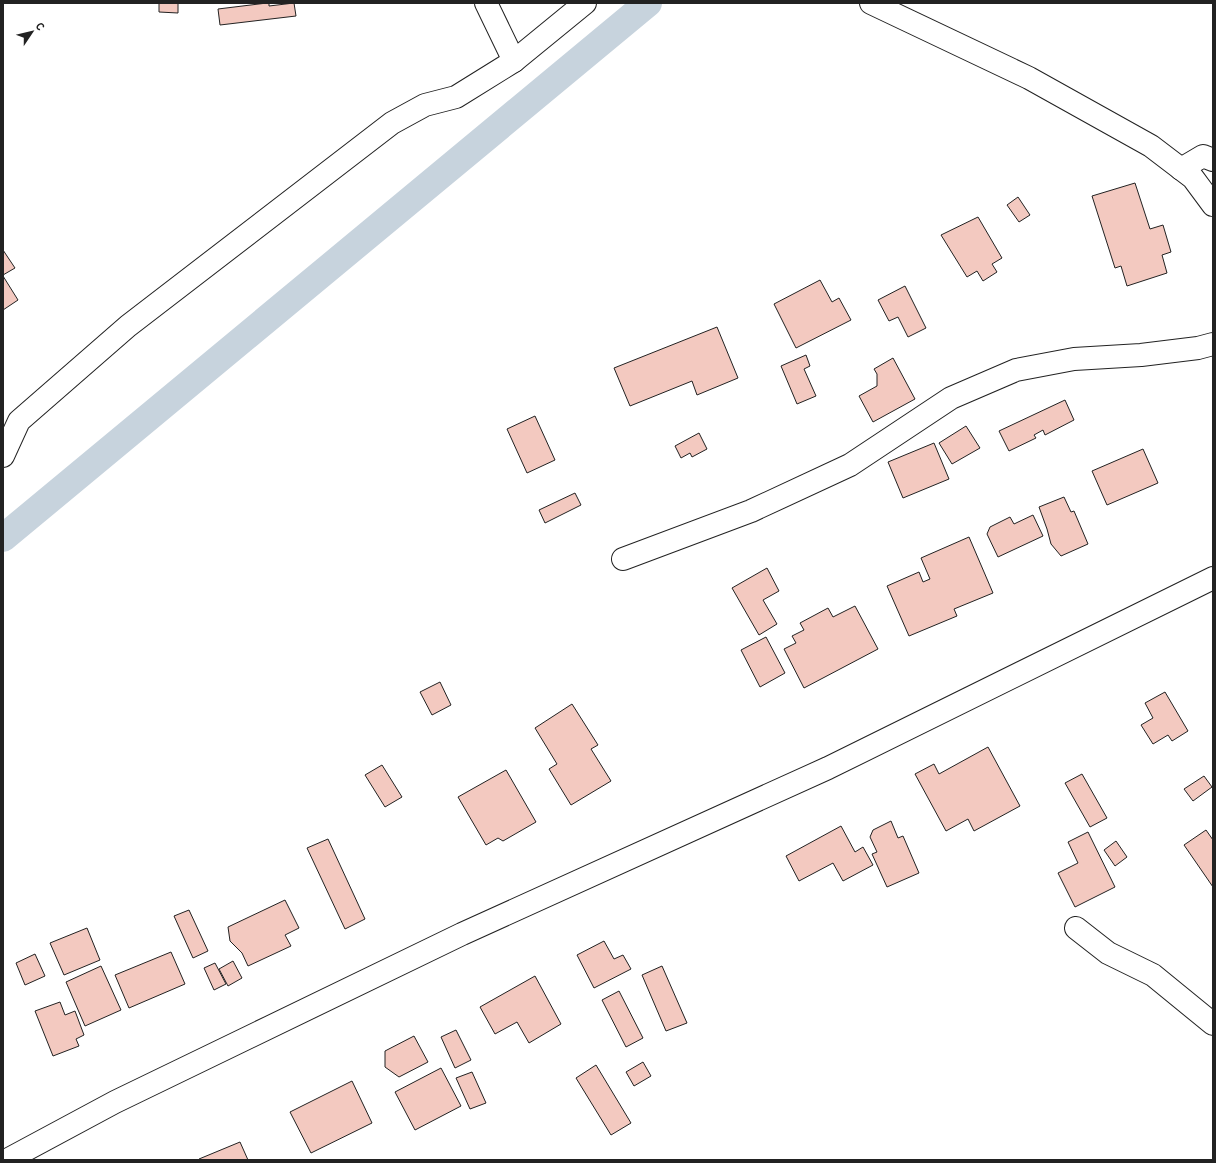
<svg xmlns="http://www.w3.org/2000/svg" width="1216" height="1163" font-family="Overpass,sans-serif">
  <rect width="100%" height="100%" fill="#fff"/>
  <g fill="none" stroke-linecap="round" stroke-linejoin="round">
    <!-- canal -->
    <path stroke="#c7d3dd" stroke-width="28" d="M3,538L648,3"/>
  </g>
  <!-- building -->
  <g fill="#f3c9c0" stroke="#222">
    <path d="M159,3H178V13L159,12Z"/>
    <path d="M267,3H269V6L294,3L296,16L220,25L218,9Z"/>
    <path d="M1135,183L1150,229L1163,225L1171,252L1162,255L1167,273L1127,286L1121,266L1115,268L1092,196Z"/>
    <path d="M1018,197L1030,215L1019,222L1007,205Z"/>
    <path d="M978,217L1002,258L992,264L997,272L983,281L977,271L967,277L941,235Z"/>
    <path d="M3,250L15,268L3,275Z"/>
    <path d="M3,276L18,300L3,310Z"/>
    <path d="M820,280L832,302L839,298L851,320L796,348L774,304Z"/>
    <path d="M905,286L926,328L908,337L898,317L889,321L878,300Z"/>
    <path d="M717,327L738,378L697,395L692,381L630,406L614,368Z"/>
    <path d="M806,355L810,366L804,369L816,396L797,404L781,366Z"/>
    <path d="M893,358L915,399L873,422L859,396L877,386V374L874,369Z"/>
    <path d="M1065,400L1074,420L1045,435L1043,430L1034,435L1036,438L1009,451L999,431Z"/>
    <path d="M535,416L555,460L527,473L507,429Z"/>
    <path d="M966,426L980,448L952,464L939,443Z"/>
    <path d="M699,433L707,449L692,457L690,453L681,458L675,446Z"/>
    <path d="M934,443L949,479L903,498L888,462Z"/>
    <path d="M1143,449L1158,483L1107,505L1092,471Z"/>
    <path d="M575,493L581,505L545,523L539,510Z"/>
    <path d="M1064,497L1071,512L1074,511L1088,544L1061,556L1051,544L1047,529L1039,507Z"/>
    <path d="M1033,515L1043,536L998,557L987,534L990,527L1010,517L1014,524Z"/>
    <path d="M969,537L993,593L954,609L957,616L909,636L887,586L919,572L923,582L930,579L921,558Z"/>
    <path d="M767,568L779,591L763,600L777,624L759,635L732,588Z"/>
    <path d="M855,606L878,649L804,688L784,649L796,643L792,636L804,630L800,623L828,608L833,617Z"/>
    <path d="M766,637L785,673L760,687L741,650Z"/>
    <path d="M440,682L451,705L432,715L420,692Z"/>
    <path d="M1165,692L1188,731L1172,741L1168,735L1153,744L1141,725L1153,718L1145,703Z"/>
    <path d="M572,704L598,745L591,749L611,781L571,805L549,769L557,764L535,728Z"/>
    <path d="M988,747L1020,806L974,831L968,819L946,831L915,774L934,764L939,774Z"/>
    <path d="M382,765L402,797L385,807L365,775Z"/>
    <path d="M506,770L536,822L503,841L498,838L486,845L458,797Z"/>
    <path d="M1082,774L1107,818L1090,827L1065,783Z"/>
    <path d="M1204,776L1212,787L1193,801L1184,789Z"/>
    <path d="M891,821L898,838L903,836L919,873L887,887L872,854L877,852L870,837L873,830Z"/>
    <path d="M841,826L855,852L863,847L873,865L843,881L833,863L799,881L786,856Z"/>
    <path d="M1206,830L1213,840V887L1184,845Z"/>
    <path d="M1088,832L1115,887L1075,907L1058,873L1078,863L1068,842Z"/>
    <path d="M328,839L365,919L345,929L307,848Z"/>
    <path d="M1116,841L1127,857L1115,866L1104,850Z"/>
    <path d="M285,900L299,928L285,935L291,946L248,966L242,953L230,941L228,927Z"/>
    <path d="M189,910L208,951L193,958L174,916Z"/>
    <path d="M87,928L100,960L64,975L50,943Z"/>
    <path d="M604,941L614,959L623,955L631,969L594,988L577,955Z"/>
    <path d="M171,952L185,984L129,1008L115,975Z"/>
    <path d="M35,954L45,976L25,985L16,963Z"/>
    <path d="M233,961L242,978L228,986L219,969Z"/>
    <path d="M215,963L226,984L214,990L204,968Z"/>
    <path d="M101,966L121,1010L85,1026L66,982Z"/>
    <path d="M662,966L687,1023L666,1031L642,975Z"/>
    <path d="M535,976L561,1024L529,1043L517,1022L495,1034L480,1007Z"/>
    <path d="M619,991L643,1038L626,1047L602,1000Z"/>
    <path d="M60,1002L65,1015L75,1011L84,1035L76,1039L79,1046L53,1056L35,1011Z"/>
    <path d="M456,1030L471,1060L455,1068L441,1037Z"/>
    <path d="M414,1036L428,1062L399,1077L385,1067V1051Z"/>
    <path d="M643,1062L651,1076L634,1086L626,1072Z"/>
    <path d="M596,1065L631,1123L611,1135L576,1078Z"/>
    <path d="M441,1068L461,1106L415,1130L395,1092Z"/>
    <path d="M472,1072L486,1103L470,1109L456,1078Z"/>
    <path d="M352,1081L372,1123L311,1153L290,1112Z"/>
    <path d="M240,1142L248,1160H198L199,1159Z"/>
  </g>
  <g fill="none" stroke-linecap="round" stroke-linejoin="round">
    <defs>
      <g id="street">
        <path d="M486,3L514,61"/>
        <path d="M871,3L1029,78L1151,146L1193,178L1213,205"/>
        <path d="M1181,169L1203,156L1213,160"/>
        <path d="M3,456L19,421L128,326L392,123L425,105L456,97L514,61L585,3"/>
        <path d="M623,559L751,511L850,465L951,398L1016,370L1074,359L1141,355L1198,348L1213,344"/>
        <path d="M1076,928L1108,953L1153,975L1213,1024"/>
        <path d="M7,1160L115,1102L462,934L828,768L1213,578"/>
      </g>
    </defs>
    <!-- street casing -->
    <use href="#street" stroke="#222" stroke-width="24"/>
    <!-- street -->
    <use href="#street" stroke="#fff" stroke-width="22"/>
  </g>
  <!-- border -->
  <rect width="1216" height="1163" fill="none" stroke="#222222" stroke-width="8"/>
  <!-- north arrow -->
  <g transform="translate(32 32) rotate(55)" stroke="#ffffff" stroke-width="3" paint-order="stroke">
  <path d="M0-3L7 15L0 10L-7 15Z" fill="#222222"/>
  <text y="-6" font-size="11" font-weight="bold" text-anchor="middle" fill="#222222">С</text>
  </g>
</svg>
